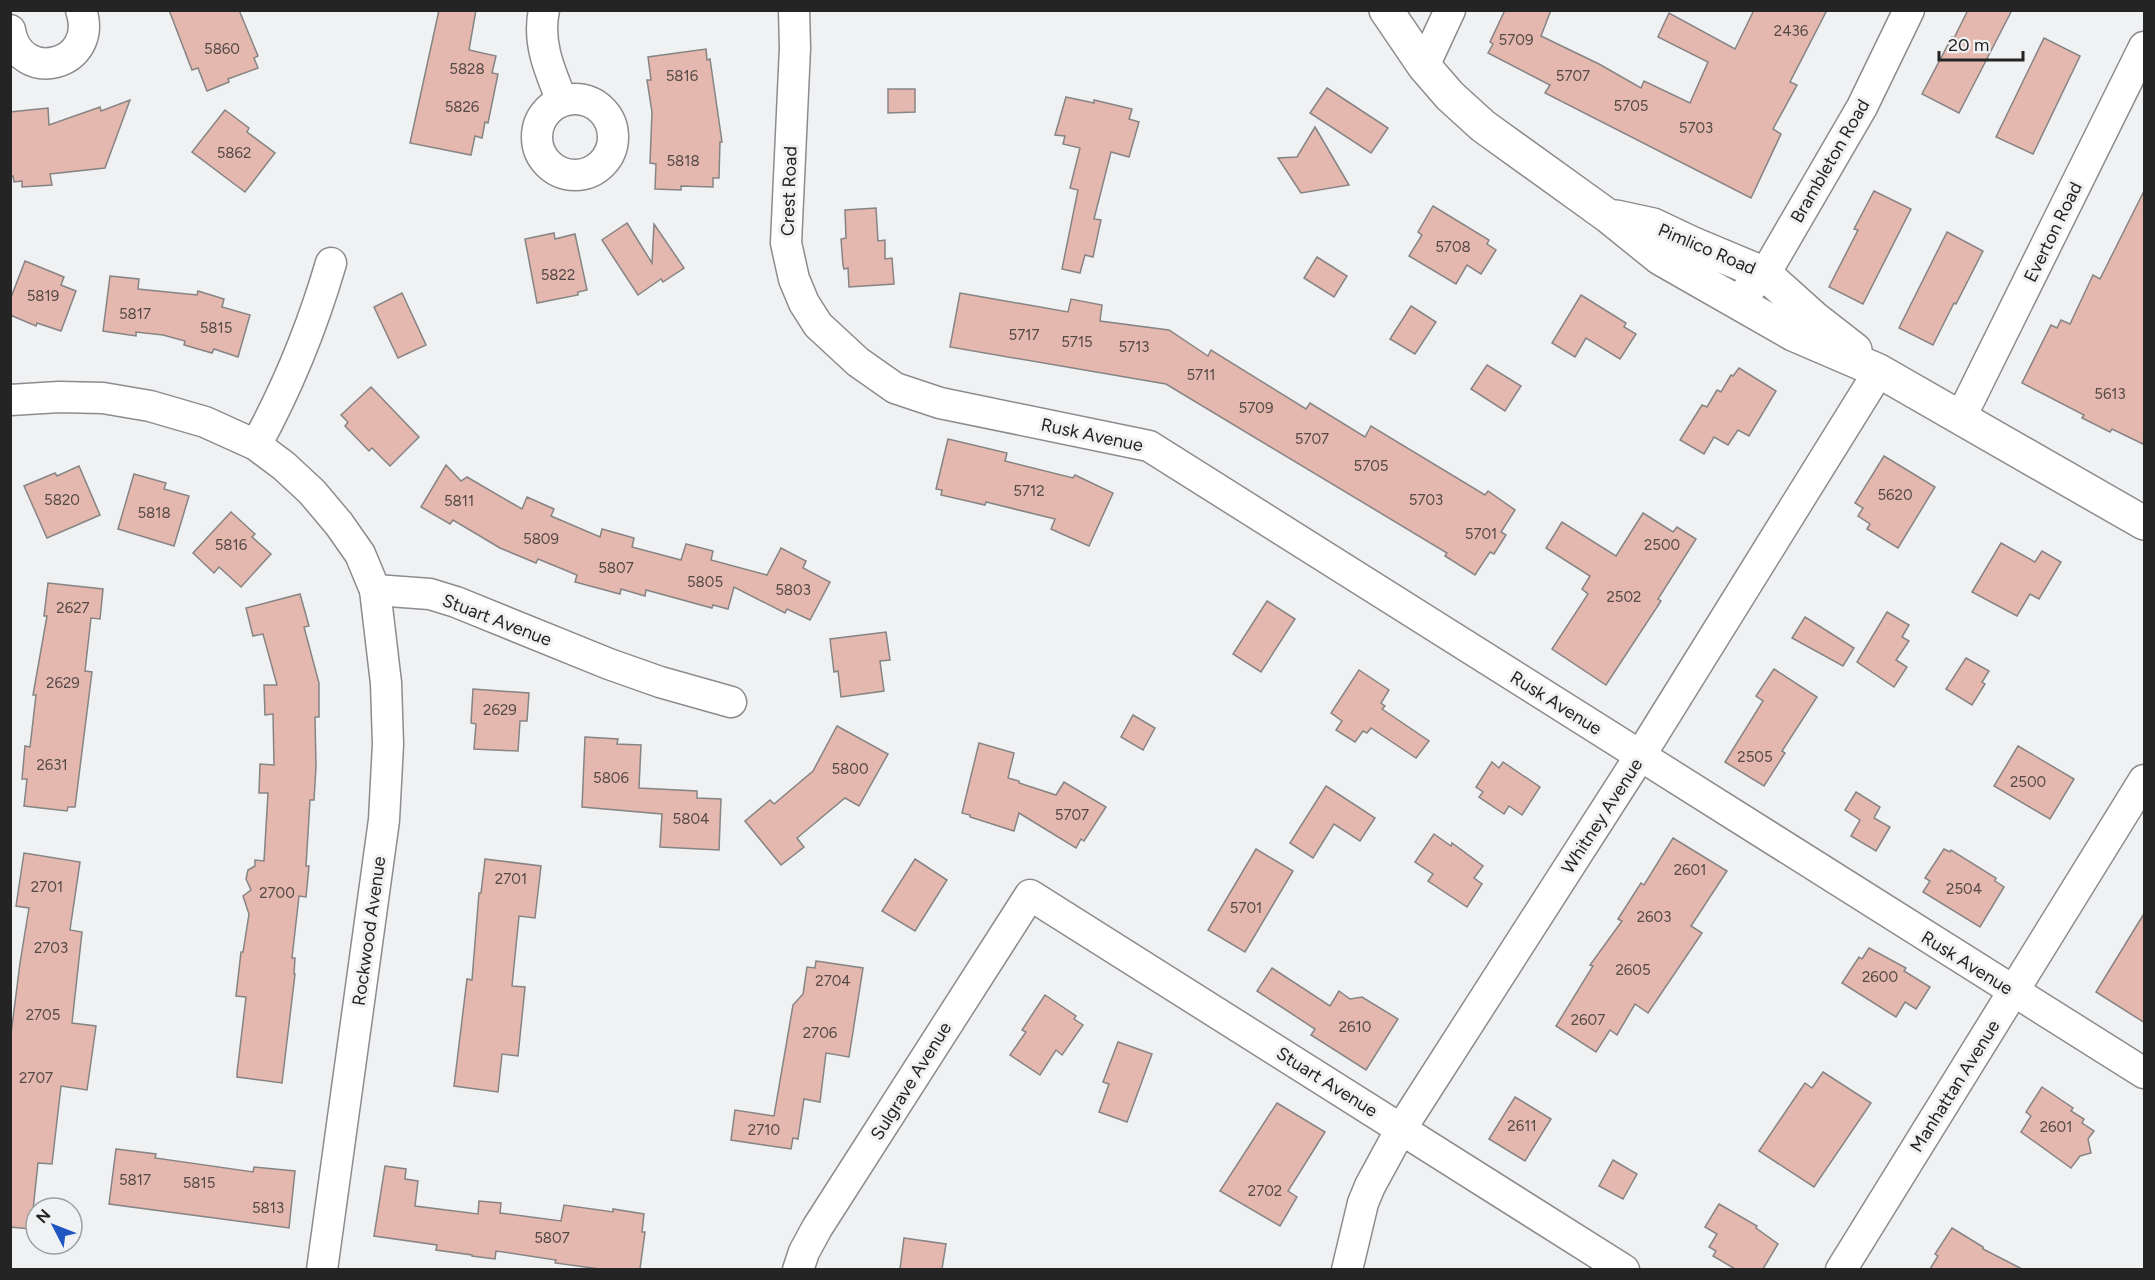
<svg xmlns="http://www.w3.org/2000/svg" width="2155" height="1280" font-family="Figtree,sans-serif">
  <rect width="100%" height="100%" fill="#f0f1f2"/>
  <!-- building -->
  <g fill="#e4b8ae" stroke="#868484" stroke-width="1.5">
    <path d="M169,10H239L258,56L254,58L258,68L228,79L229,82L207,91L198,68L192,70Z"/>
    <path d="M439,10H476L469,50L496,56L492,73L498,74L488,123L485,122L482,138L475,136L471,155L410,143Z"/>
    <path d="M1505,10H1551L1541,36L1599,64L1641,88L1644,81L1690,103L1708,62L1658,37L1669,13L1735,49L1754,10H1827L1790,82L1797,85L1773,129L1781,134L1751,198L1545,93L1550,85L1488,53L1493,44L1490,42Z"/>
    <path d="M1968,10H2012L1959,113L1922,94L1952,37L1954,38Z"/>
    <path d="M2044,38L2080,56L2033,154L1996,137Z"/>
    <path d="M706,49L707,60L710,59L722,142H720L719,178H713V187L681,186V190L655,189L656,164L650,163L652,112L647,80H651L648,57Z"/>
    <path d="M1327,88L1388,128L1371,153L1310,113Z"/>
    <path d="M888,89H915V112L888,113Z"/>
    <path d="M1066,97L1094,103V100L1132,109L1129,119L1139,122L1129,157L1111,152L1094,219L1101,220L1093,257L1085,255L1080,273L1062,269L1078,190L1070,188L1080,148L1063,144L1065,136L1055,135Z"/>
    <path d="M130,100L105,168L50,174L52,185L22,187V181L14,182L13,176L10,177V112L48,108L49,125L100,107L101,111Z"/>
    <path d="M225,110L249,128L247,132L275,153L245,192L192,152Z"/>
    <path d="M1315,127L1349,185L1301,193L1278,158L1297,157Z"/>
    <path d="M2145,189V445L2112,429L2110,432L2082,418L2084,415L2022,383L2051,325L2057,328L2061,320L2070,324L2093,275L2100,279Z"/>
    <path d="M1874,191L1911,209L1863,304L1829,287L1858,230L1854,229Z"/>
    <path d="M1433,206L1489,240L1487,244L1496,250L1481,274L1467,265L1456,284L1409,256L1422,235L1418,232Z"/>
    <path d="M876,208L878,241L885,240V259L892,258L894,284L849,287L848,268L844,269L843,265L841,239L846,238L845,210Z"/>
    <path d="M627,223L652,263L654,224L684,268L663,282L661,279L638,295L602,240Z"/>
    <path d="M1947,232L1983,251L1956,304L1954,303L1933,345L1899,328Z"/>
    <path d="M554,233L555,239L575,234L587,290L578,292V295L537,303L525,239Z"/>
    <path d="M1317,257L1347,276L1334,297L1304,278Z"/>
    <path d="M25,261L64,277L61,285L76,291L61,331L37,323L36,326L10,315V300Z"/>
    <path d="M110,276L139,279L138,289L197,295L198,291L224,299L222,307L250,315L238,357L214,349L212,353L184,345L185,341L163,335L136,332V336L103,331Z"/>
    <path d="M402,293L426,345L398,358L374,307Z"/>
    <path d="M960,293L1068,312L1071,299L1102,305L1100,321L1169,330L1208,356L1211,350L1306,409L1310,403L1365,437L1371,426L1485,495L1488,491L1515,510L1501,532L1506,535L1494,554L1490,552L1475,575L1445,556L1447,553L1166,384L950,347Z"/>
    <path d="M1581,295L1626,323L1624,327L1636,334L1620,359L1586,338L1575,357L1552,343Z"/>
    <path d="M1411,306L1436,322L1415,354L1390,339Z"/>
    <path d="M1487,365L1521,386L1505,411L1471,389Z"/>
    <path d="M1739,368L1776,391L1749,436L1738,430L1728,445L1714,437L1704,454L1680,440L1702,405L1707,407L1717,390L1721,392L1731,375L1733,376Z"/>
    <path d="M371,387L419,437L390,466L372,448L369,451L345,426L348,422L341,415Z"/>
    <path d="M948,439L1007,453L1005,461L1073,478L1075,475L1113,493L1089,546L1051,529L1055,519L986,502L985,505L941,495L942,490L936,489Z"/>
    <path d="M1884,456L1935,487L1898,548L1867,529L1870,524L1858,516L1863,508L1855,503Z"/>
    <path d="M446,465L461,481L467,477L522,509L527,497L554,509L551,516L600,537L602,529L634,538L632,547L681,560L686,544L713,551L711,560L767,575L781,548L806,561L803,568L830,582L810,620L787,609L785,613L734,587L728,609L713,605L712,608L646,590L645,596L621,589L620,594L575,582L577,575L538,559L536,563L500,548L453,520L450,524L421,507Z"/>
    <path d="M79,466L100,515L47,538L24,486L55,473L57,476Z"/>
    <path d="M134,474L166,483L164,489L189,496L174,546L118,529Z"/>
    <path d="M231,512L255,534L252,537L271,554L241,587L219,567L214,573L193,553Z"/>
    <path d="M1643,513L1673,532L1677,527L1696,539L1658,599L1661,601L1606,685L1552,649L1588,594L1582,589L1590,576L1546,548L1562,522L1616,556Z"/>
    <path d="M2001,543L2035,562L2042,551L2061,562L2039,599L2030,594L2017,616L1972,592Z"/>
    <path d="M48,583L103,589L100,619L91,618L85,671L92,672L75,807H68L67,811L24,806L27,779H22L25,746L30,747L36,695H33L47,616H44Z"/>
    <path d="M300,594L309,626L304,627L319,683V717H315L316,766L314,800H310L306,866H309L306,897L299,896L292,958H295L294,974H295L282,1083L237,1077V1073L246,997L236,996L241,952H243L249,914L243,896L251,890L246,879L248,870L255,866V860L264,861L268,793H259L260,764L274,765L273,714L265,715L264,685H277L263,634L253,636L246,608Z"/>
    <path d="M1267,601L1295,619L1261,672L1233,654Z"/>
    <path d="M1887,612L1909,625L1902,637L1909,641L1896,660L1907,667L1894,687L1857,662Z"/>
    <path d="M1805,617L1854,648L1843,666L1792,638Z"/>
    <path d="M886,632L890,660L880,661L884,691L841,697L838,671L834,672L830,639Z"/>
    <path d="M1966,658L1989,671L1982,682L1985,684L1972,705L1946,689Z"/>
    <path d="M1774,669L1817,697L1782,751L1785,753L1764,786L1725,762L1763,701L1756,696Z"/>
    <path d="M1359,670L1389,690L1381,703L1385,706L1382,709L1429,741L1416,758L1371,728L1367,733L1363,731L1355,742L1336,730L1342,721L1331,713Z"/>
    <path d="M473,689L529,693L527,721H520L518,751L474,749L476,724L471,723Z"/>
    <path d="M1133,715L1155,728L1143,750L1121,737Z"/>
    <path d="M837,726L888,754L859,806L845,798L797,838L804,847L781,865L745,821L770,800L774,804L813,771Z"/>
    <path d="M585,737L618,739L617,744L641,745L639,788L697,791V798L721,799L719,850L660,847L662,814L582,807Z"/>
    <path d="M979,743L1014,753L1008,778L1019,781V783L1056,795L1064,782L1106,807L1084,841L1081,839L1076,848L1019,813L1014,831L970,817V815L962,813Z"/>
    <path d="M2018,746L2074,779L2050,819L1994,786Z"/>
    <path d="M1492,762L1499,768L1503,762L1540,787L1522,815L1509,806L1504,814L1479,797L1483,792L1476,787Z"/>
    <path d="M1326,786L1375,818L1360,841L1334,824L1313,858L1290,843Z"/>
    <path d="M1856,792L1880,807L1874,818L1890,827L1876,851L1851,836L1860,820L1845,810Z"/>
    <path d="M1434,834L1451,846L1452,843L1483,866L1474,878L1482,884L1467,907L1428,881L1433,874L1415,862Z"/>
    <path d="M1673,838L1727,871L1691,926L1702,933L1648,1013L1635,1004L1617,1035L1610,1030L1596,1052L1556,1026L1593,966L1590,965L1622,921L1618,919L1641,883L1644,885Z"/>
    <path d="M1256,849L1293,871L1245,952L1208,930Z"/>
    <path d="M1944,849L1950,852L1951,850L1996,878L1995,881L2004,887L1980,927L1923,892L1930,881L1925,878Z"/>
    <path d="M24,853L80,862L70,930L82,932L72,1023L96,1026L87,1090L61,1086L52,1164L38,1163L31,1229L10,1227V1042L20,963L29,908L16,906Z"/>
    <path d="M485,859L541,866L535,918L519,916L512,986L525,987L518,1056L502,1054L498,1092L454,1086L467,979L472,980L479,893H481Z"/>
    <path d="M915,859L947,880L915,931L882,911Z"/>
    <path d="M2145,912V1023L2096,992Z"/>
    <path d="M1869,948L1906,968L1904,971L1930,987L1916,1009L1905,1002L1896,1017L1842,983L1859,957L1862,959Z"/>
    <path d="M816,961L863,968L849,1057L826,1053L820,1102L804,1099L798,1139L793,1138L791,1149L731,1140L735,1110L774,1116L793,1005L803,994L807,967L815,968Z"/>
    <path d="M1272,968L1330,1006L1339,991L1350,999L1362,997L1398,1019L1366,1070L1311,1035L1315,1029L1257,991Z"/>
    <path d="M1045,995L1076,1016L1074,1019L1083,1025L1062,1055L1056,1050L1040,1075L1010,1055L1026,1032L1022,1030Z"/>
    <path d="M1118,1042L1152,1054L1127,1122L1099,1112L1109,1084L1103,1082Z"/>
    <path d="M1823,1072L1871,1103L1814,1187L1759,1151L1805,1083L1812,1088Z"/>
    <path d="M2042,1087L2073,1108L2071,1111L2084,1119L2082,1123L2094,1131L2088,1139L2091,1153L2080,1156L2071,1168L2021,1132L2031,1116L2026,1112Z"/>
    <path d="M1515,1097L1551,1119L1525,1161L1489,1139Z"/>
    <path d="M1277,1103L1325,1132L1288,1191L1297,1197L1280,1226L1220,1191Z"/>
    <path d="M116,1149L156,1154L155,1158L253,1172L254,1167L295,1171L289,1228L109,1204Z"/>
    <path d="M1613,1160L1637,1174L1623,1199L1599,1186Z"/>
    <path d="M385,1166L406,1169L405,1179L418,1181L415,1206L478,1214L479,1201L501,1203L500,1213L561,1221L564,1205L613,1212V1209L644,1214L642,1232H645L640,1269H600L555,1263L556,1260L496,1251L495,1259L472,1256V1255L436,1250L437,1245L374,1236Z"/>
    <path d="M1719,1204L1757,1226L1756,1228L1778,1244L1763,1269H1735L1713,1256L1716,1251L1709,1247L1717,1234L1705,1227Z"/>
    <path d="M1952,1228L1983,1247V1249L2022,1269H1930L1938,1256L1935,1254Z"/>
    <path d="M904,1238L946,1244L942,1269H900Z"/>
  </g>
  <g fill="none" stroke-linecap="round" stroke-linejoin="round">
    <defs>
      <g id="minor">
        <path d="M544,10C537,43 550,71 562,101"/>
        <path d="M794,10L795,48L786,243L794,279L804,303L818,325L858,362L895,388L940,403L1149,446L2144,1073"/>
        <path d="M10,30C19,86 100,66 81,10"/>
        <path d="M1424,66L1450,10"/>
        <circle cx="575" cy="137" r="38"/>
        <path d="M1736,301L1765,274L1862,107L1909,10"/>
        <path d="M10,400L59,397L103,398L150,406L205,422L256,445L284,466L312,492L339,524L360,554L375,590L386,683L388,744L384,820L322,1270"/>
        <path d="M1961,417L2144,47"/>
        <path d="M256,445C289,385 312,328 331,263"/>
        <path d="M375,590L430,594L456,602L609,664L660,682L731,702"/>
        <path d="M798,1270L804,1252L817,1228L1030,895L1624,1270"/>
        <path d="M1347,1270L1363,1203L1370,1186L1401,1129L1640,756L1879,371"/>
        <path d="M1841,1270L2144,780"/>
      </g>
      <g id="tertiary">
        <path d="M1386,10L1424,66L1450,96L1483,126L1608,216L1660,258L1793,334L1879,371L2144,523"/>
        <path d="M1616,217L1653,225L1691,243L1765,274L1814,318L1855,350"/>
      </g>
    </defs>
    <!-- minor casing -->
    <use href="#minor" stroke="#8c8c8e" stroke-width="33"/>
    <!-- tertiary casing -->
    <use href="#tertiary" stroke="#8c8c8e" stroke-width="36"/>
    <!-- minor -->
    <use href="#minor" stroke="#fff" stroke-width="30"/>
    <!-- tertiary -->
    <use href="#tertiary" stroke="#fff" stroke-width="33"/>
  </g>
  <g text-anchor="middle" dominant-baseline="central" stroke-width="6" stroke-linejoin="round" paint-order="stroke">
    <!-- number labels -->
    <g font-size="15" fill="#544946">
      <text x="1791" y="31">2436</text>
      <text x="1516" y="40">5709</text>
      <text x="222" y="49">5860</text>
      <text x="467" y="69">5828</text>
      <text x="682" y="76">5816</text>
      <text x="1573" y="76">5707</text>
      <text x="1631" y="106">5705</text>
      <text x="462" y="107">5826</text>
      <text x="1696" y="128">5703</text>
      <text x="234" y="153">5862</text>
      <text x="683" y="161">5818</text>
      <text x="1453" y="247">5708</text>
      <text x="558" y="275">5822</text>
      <text x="43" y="296">5819</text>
      <text x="135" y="314">5817</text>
      <text x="216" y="328">5815</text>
      <text x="1024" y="335">5717</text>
      <text x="1077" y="342">5715</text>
      <text x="1134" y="347">5713</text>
      <text x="1201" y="375">5711</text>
      <text x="2110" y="394">5613</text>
      <text x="1256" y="408">5709</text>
      <text x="1312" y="439">5707</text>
      <text x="1371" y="466">5705</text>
      <text x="1029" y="491">5712</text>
      <text x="1895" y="495">5620</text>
      <text x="62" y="500">5820</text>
      <text x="1426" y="500">5703</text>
      <text x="459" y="501">5811</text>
      <text x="154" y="513">5818</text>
      <text x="1481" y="534">5701</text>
      <text x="541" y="539">5809</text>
      <text x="231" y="545">5816</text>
      <text x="1662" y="545">2500</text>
      <text x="616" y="568">5807</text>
      <text x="705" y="582">5805</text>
      <text x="793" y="590">5803</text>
      <text x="1624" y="597">2502</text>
      <text x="73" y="608">2627</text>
      <text x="63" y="683">2629</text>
      <text x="500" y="710">2629</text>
      <text x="1755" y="757">2505</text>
      <text x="52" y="765">2631</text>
      <text x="850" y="769">5800</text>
      <text x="611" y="778">5806</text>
      <text x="2028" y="782">2500</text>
      <text x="1072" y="815">5707</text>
      <text x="691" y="819">5804</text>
      <text x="1690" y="870">2601</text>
      <text x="511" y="879">2701</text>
      <text x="47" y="887">2701</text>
      <text x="1964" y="889">2504</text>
      <text x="277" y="893">2700</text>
      <text x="1246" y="908">5701</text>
      <text x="1654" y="917">2603</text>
      <text x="51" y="948">2703</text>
      <text x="1633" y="970">2605</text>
      <text x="1880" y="977">2600</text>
      <text x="833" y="981">2704</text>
      <text x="43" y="1015">2705</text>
      <text x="1588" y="1020">2607</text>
      <text x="1355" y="1027">2610</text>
      <text x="820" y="1033">2706</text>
      <text x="36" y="1078">2707</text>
      <text x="1522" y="1126">2611</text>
      <text x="2056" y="1127">2601</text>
      <text x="764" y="1130">2710</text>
      <text x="135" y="1180">5817</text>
      <text x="199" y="1183">5815</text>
      <text x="1265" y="1191">2702</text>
      <text x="268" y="1208">5813</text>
      <text x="552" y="1238">5807</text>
    </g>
    <!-- street labels -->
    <g font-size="18" fill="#242424" stroke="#f0f1f2">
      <text transform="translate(1830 161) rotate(-60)">Brambleton Road</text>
      <text transform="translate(789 191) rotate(-88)">Crest Road</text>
      <text transform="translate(2053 232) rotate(-64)">Everton Road</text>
      <text transform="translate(1707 249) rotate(23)">Pimlico Road</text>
      <text transform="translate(1092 435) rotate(12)">Rusk Avenue</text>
      <text transform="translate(497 620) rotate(21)">Stuart Avenue</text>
      <text transform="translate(1556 703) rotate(32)">Rusk Avenue</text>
      <text transform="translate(1602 816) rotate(-57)">Whitney Avenue</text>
      <text transform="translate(369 931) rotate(-82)">Rockwood Avenue</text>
      <text transform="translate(1967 963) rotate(32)">Rusk Avenue</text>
      <text transform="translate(911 1081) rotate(-58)">Sulgrave Avenue</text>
      <text transform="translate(1327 1082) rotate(32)">Stuart Avenue</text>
      <text transform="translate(1955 1086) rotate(-58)">Manhattan Avenue</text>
    </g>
  </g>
  <!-- border -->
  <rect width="2155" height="1280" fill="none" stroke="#242424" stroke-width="24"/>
  <!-- north arrow -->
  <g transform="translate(54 1226) rotate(312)"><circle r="28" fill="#f0f1f2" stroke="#9e9fa0" stroke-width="1.5"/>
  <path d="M0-4.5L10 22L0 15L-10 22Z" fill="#2155c2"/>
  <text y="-9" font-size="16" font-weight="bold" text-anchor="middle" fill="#242424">N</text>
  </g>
  <!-- scale -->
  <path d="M1939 51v9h84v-9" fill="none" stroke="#242424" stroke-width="3"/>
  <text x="1948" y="51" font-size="18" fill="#242424" stroke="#f0f1f2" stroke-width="4.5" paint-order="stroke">20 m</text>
</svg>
